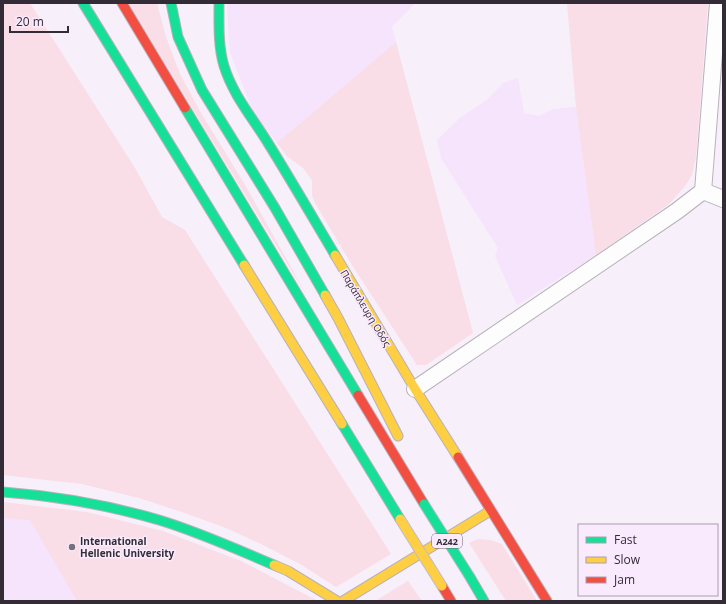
<svg xmlns="http://www.w3.org/2000/svg" width="726" height="604" font-family="'Open Sans',sans-serif">
  <rect width="100%" height="100%" fill="#f7eff9"/>
  <!-- built -->
  <g fill="#f6e3fc">
    <path d="M227,3H415L392,27L396,42L277,143L253,112L230,52Z"/>
    <path d="M518,78L524,113L539,116L553,109L576,107L596,255L517,305L495,256L498,248L441,158L437,140L461,117L487,100L503,83Z"/>
    <path d="M3,518L30,520L258,601H3Z"/>
  </g>
  <!-- green -->
  <g fill="#f9dde7">
    <path d="M3,3H30L135,168L162,217L185,230L391,554L336,587L300,564L261,544L226,528L182,512L139,498L82,484L3,475Z"/>
    <path d="M128,3H157L166,37L180,74L201,113L244,183L307,296Z"/>
    <path d="M567,3H708L696,157L692,175L685,186L669,204L596,255L576,107Z"/>
    <path d="M396,42L473,333L426,365H417L352,265L315,203L312,195V180L303,168L287,156L277,143Z"/>
    <path d="M3,502L87,512L163,531L241,561L318,601H77L30,520L3,518Z"/>
    <path d="M478,539L490,540L502,544L537,601H506L469,543Z"/>
    <path d="M408,581L422,601H375Z"/>
  </g>
  <g fill="none" stroke-linecap="round" stroke-linejoin="round">
    <defs>
      <g id="street">
        <path d="M703,191L723,199"/>
        <path d="M415,389L677,211L703,191L718,3"/>
      </g>
      <g id="fast">
        <path d="M83,3L244,265"/>
        <path d="M171,3L178,37L202,90L275,208L325,295"/>
        <path d="M219,3C219,24 218,46 224,66C233,95 252,117 268,143C291,180 313,218 335,255"/>
        <path d="M185,108L358,395"/>
        <path d="M342,424L400,519"/>
        <path d="M3,492C56,496 108,505 159,520C199,532 236,549 274,565"/>
        <path d="M470,577L484,601"/>
      </g>
      <g id="slow">
        <path d="M335,255L415,389L458,457"/>
        <path d="M244,265L342,424"/>
        <path d="M325,295L338,318L398,436"/>
        <path d="M274,565L288,571L337,601"/>
        <path d="M343,601L490,511"/>
      </g>
      <g id="jam">
        <path d="M122,3L185,108"/>
        <path d="M358,395L424,504"/>
        <path d="M458,457L547,601"/>
        <path d="M442,586L451,601"/>
      </g>
    </defs>
    <!-- street casing -->
    <use href="#street" stroke="#b8b1ba" stroke-width="18"/>
    <!-- fast casing -->
    <use href="#fast" stroke="#b8b1ba" stroke-width="11"/>
    <!-- slow casing -->
    <use href="#slow" stroke="#b8b1ba" stroke-width="11"/>
    <!-- jam casing -->
    <use href="#jam" stroke="#b8b1ba" stroke-width="11"/>
    <!-- street -->
    <use href="#street" stroke="#fefdfe" stroke-width="16"/>
    <!-- fast -->
    <use href="#fast" stroke="#16e098" stroke-width="9"/>
    <!-- slow -->
    <use href="#slow" stroke="#ffcf43" stroke-width="9"/>
    <!-- jam -->
    <use href="#jam" stroke="#f24e42" stroke-width="9"/>
    <defs>
      <path id="fast-bridge" d="M424,504L470,577"/>
      <path id="slow-bridge" d="M400,519L442,586"/>
    </defs>
    <!-- fast-bridge casing -->
    <use href="#fast-bridge" stroke="#c1bbc9" stroke-width="11" stroke-linecap="butt"/>
    <!-- slow-bridge casing -->
    <use href="#slow-bridge" stroke="#c1bbc9" stroke-width="11" stroke-linecap="butt"/>
    <!-- fast-bridge -->
    <use href="#fast-bridge" stroke="#16e098" stroke-width="9"/>
    <!-- slow-bridge -->
    <use href="#slow-bridge" stroke="#ffcf43" stroke-width="9"/>
  </g>
  <!-- markers -->
  <circle fill="#78707a" stroke="#f9ebfd" stroke-width="1.5" cx="72" cy="547" r="4"/>
  <g text-anchor="middle" dominant-baseline="central" stroke-width="3" stroke-linejoin="round" paint-order="stroke">
    <!-- shield labels -->
    <rect fill="#f9ebfd" stroke="#6e6572" stroke-width="1" x="432" y="534" width="30" height="14" rx="3"/>
    <g font-size="9" font-weight="bold" fill="#332b36">
      <text x="447" y="541">Α242</text>
    </g>
    <!-- street labels -->
    <g font-size="10" fill="#332b36" stroke="#f9ebfd">
      <text transform="translate(366 308) rotate(59)">Παράπλευρη Οδός</text>
    </g>
    <!-- poi labels -->
    <g font-size="10" font-weight="bold" fill="#332b36" stroke="#f9ebfd" text-anchor="start">
      <text x="80" y="541">International<tspan x="80" dy="12">Hellenic University</tspan></text>
    </g>
  </g>
  <!-- border -->
  <rect width="726" height="604" fill="none" stroke="#332b36" stroke-width="8"/>
  <!-- legend -->
  <rect x="578" y="524" width="140" height="72" fill="#f9ebfd" stroke="#aa9ead"/>
  <rect x="586" y="537" width="20" height="6" fill="#16e098" stroke="#aa9ead"/>
  <text x="614" y="544" font-size="12" fill="#332b36">Fast</text>
  <rect x="586" y="557" width="20" height="6" fill="#ffcf43" stroke="#aa9ead"/>
  <text x="614" y="564" font-size="12" fill="#332b36">Slow</text>
  <rect x="586" y="577" width="20" height="6" fill="#f24e42" stroke="#aa9ead"/>
  <text x="614" y="584" font-size="12" fill="#332b36">Jam</text>
  <!-- scale -->
  <path d="M10 26v6h58v-6" fill="none" stroke="#332b36" stroke-width="2"/>
  <text x="16" y="26" font-size="12" fill="#332b36" stroke="#f9ebfd" stroke-width="3" paint-order="stroke">20 m</text>
</svg>
